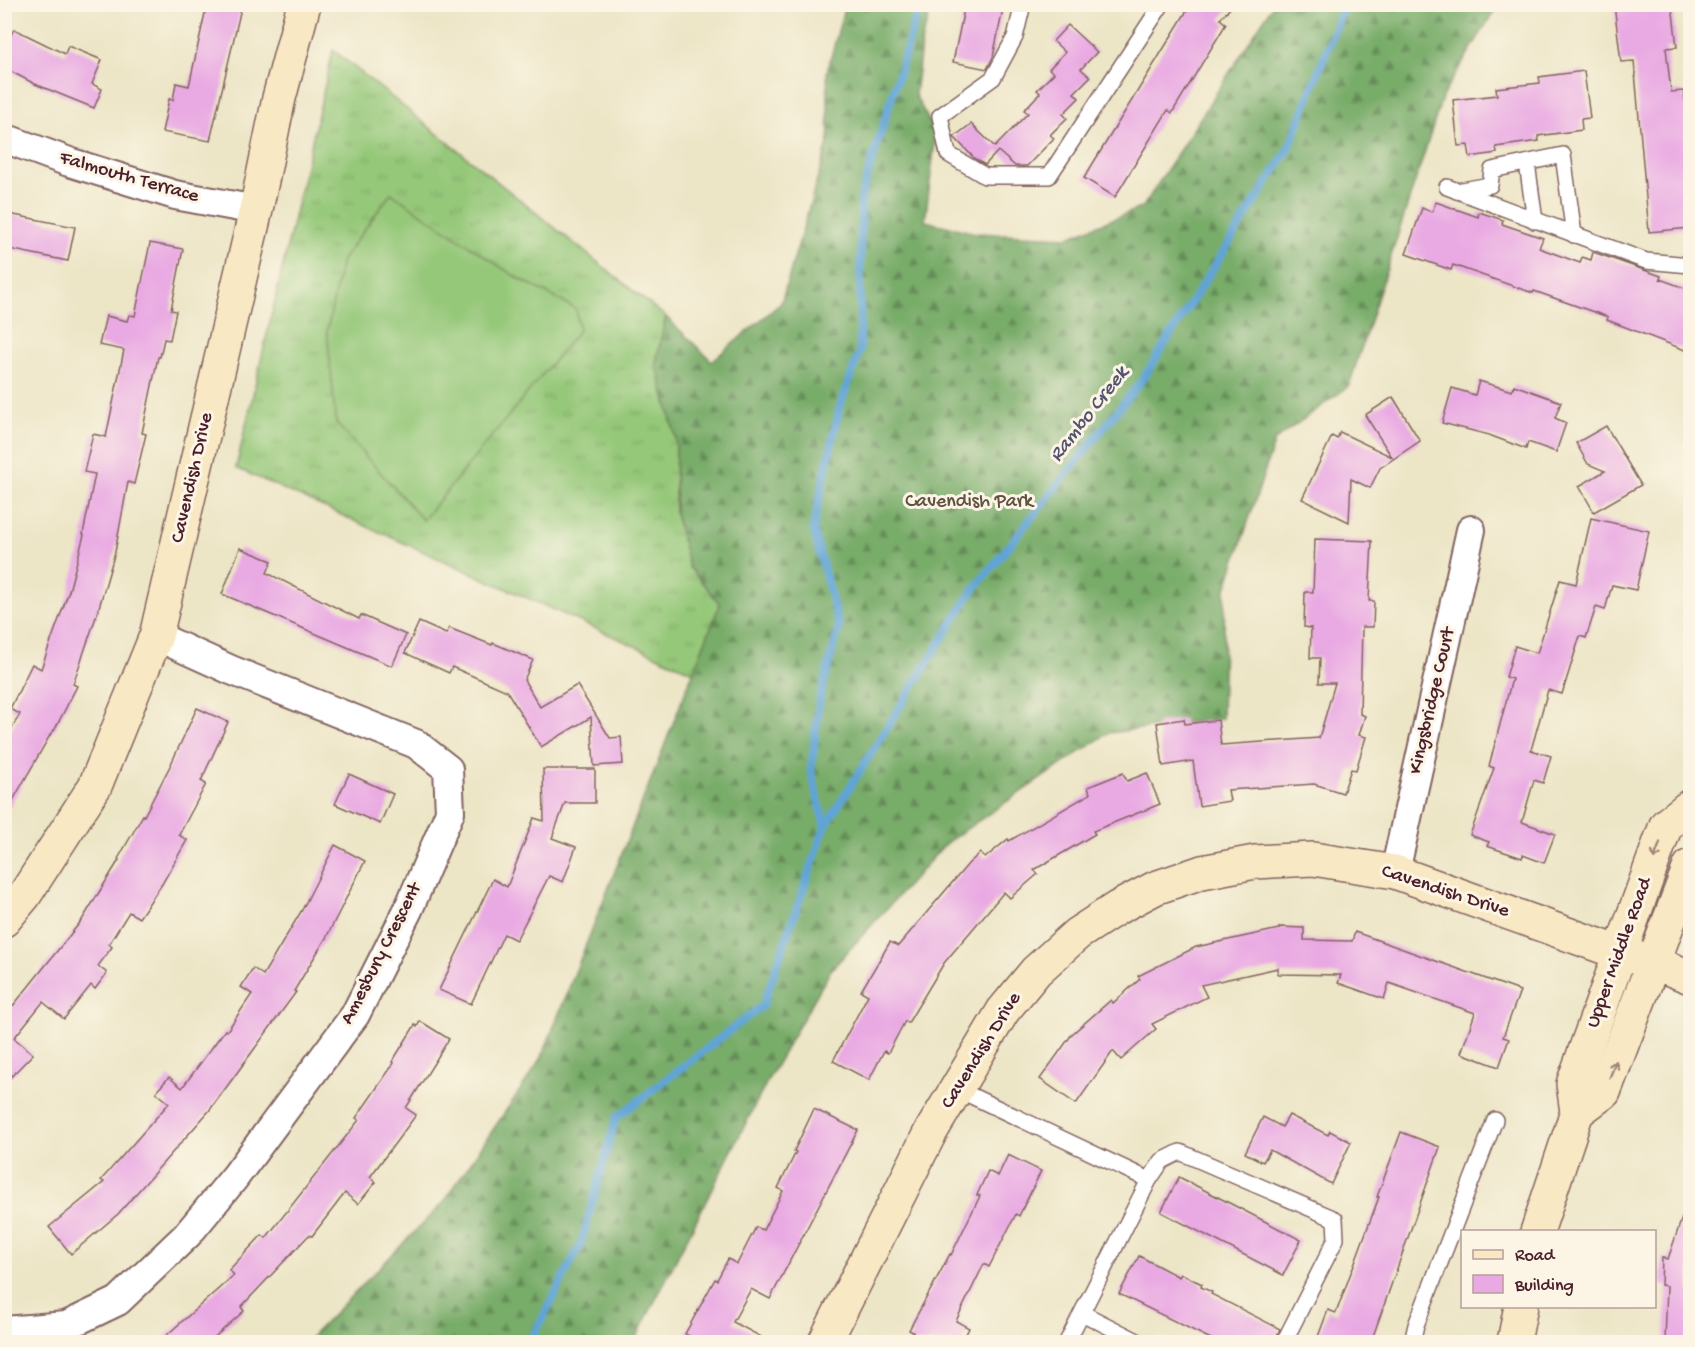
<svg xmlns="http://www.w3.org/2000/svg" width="1695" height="1347" font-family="'Gochi Hand',sans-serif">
  <defs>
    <pattern id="grass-tufts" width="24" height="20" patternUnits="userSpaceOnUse" patternTransform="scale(1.5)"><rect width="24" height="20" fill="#95c879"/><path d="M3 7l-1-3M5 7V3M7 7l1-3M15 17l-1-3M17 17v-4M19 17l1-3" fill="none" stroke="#82ab69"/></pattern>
    <pattern id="forest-firs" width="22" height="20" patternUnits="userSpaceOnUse" patternTransform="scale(1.5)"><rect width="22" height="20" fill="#78ac69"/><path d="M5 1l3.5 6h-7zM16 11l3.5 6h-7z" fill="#648b57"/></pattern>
  </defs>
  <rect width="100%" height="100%" fill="#fcf5e5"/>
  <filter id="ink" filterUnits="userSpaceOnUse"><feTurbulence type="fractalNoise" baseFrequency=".0167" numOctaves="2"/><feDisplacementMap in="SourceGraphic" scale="12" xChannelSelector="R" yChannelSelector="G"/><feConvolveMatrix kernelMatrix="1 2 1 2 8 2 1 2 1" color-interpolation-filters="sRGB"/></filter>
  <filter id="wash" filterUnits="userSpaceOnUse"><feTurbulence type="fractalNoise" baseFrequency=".008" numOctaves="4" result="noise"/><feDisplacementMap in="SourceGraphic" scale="24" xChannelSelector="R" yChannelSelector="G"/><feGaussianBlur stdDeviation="1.35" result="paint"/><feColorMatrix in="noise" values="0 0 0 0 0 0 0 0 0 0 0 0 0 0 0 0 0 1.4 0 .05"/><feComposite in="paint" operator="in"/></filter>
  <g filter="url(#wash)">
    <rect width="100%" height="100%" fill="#ece5c6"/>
    <!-- grass -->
    <path fill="url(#grass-tufts)" stroke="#707452" stroke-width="1.5" d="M333,50L666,317L656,362L676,439L675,513L689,567L721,603L693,672L236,468Z"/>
    <!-- forest -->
    <path fill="url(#forest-firs)" stroke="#61664a" stroke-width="1.5" d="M845,5H933L922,38L915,95L936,134L925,221L976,233L1068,237L1143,207L1273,5H1498L1443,95L1349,386L1275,440L1225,592L1222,718L1108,733L946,843L831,970L770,1076L634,1342H306L444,1202L541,1059L720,604L689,567L675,513L676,439L656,362L666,317L712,361L781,303L829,140L827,72Z"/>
    <!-- pitch -->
    <path fill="#95c879" stroke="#707452" stroke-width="1.5" d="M391,193L513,275L576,309L579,330L423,520L336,423L327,331L342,260Z"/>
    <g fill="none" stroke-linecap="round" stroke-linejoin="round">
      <!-- stream -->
      <g stroke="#61a4d5" stroke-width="8">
        <path d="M825,827L811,771L819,702L839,627L813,528L840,406L860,351L861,197L918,11V4"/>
        <path d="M530,1342L581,1244L616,1118L763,1005L825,827L971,593L1142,380L1288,150L1340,16L1347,4"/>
      </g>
    </g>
    <g id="blocks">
      <!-- building -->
      <g fill="#e9a9e3">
        <path d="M207,4H242L210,141L162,132L169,99L173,100L176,83L189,86Z"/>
        <path d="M965,4H1004L993,57L987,69L953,62Z"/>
        <path d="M1191,4H1234L1220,19L1226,24L1172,113L1168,110L1115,197L1084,178Z"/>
        <path d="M1614,4H1672L1677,47L1666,48L1671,92L1684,91L1685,101H1690V228L1649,232L1634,61L1621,62Z"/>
        <path d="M1068,25L1097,52L1081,69L1090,77L1074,93L1079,98L1063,114L1067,118L1050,135L1054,138L1027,166H1015L998,151L985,165L975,159L954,137L971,124L995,147L1028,113L1024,110L1040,93L1037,90L1054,73L1049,69L1065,52L1053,41Z"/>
        <path d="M14,29L65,54L68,46L102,60L92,84L102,89L94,108L35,84L4,68V48Z"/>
        <path d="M1584,71L1590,118L1581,119L1582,130L1538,136L1539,141L1496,147L1497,153L1470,157L1468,145L1458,146L1453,100L1497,95L1496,88L1540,83L1539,77Z"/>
        <path d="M1436,202L1478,217L1479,212L1503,220L1502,224L1543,238L1539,248L1580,263L1582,257L1591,260L1593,252L1661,276L1660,279L1690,290V352L1607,320L1608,317L1534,291L1533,293L1453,265L1451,270L1406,254L1422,208L1432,212Z"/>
        <path d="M4,213L75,227L68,261L4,248Z"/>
        <path d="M150,243L183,249L171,310L176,311L170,340L164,339L160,357H158L142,433L146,434L134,484L128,482L115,552L98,611L73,684L77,686L54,731L53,730L4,816V742L20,714L10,709L32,664L41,669L69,591L84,535L83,534L95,474L84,472L93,434L106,437L124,350L99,345L106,316L127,321L129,315L135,316Z"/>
        <path d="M1479,381L1512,391L1514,385L1561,402L1555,418L1566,423L1556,452L1528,442L1526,449L1489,435L1442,423L1452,388L1475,395Z"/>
        <path d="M1393,397L1420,441L1380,468L1370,488L1351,479L1349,522L1302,499L1332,436L1337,439L1340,432L1392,457L1365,415Z"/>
        <path d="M1606,426L1641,485L1594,512L1579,486L1605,471L1588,464L1576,443Z"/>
        <path d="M1591,518L1649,531L1636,590L1612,585L1605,610L1596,607L1586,638L1580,636L1562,694L1548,690L1531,750L1551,756L1543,783L1534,780L1522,822L1555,834L1544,863L1523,855L1522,858L1487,846L1489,842L1470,835L1494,768L1489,766L1512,679L1506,677L1515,646L1537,653L1560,580L1576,584Z"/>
        <path d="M1315,539L1372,541L1369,601H1374L1373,627H1362L1360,714L1365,716L1359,735L1366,737L1356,770L1351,769L1343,793L1314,784L1228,790L1230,801L1199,806L1193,761L1163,766L1157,723L1184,719L1185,724L1218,720L1221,745L1319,738L1335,683H1319L1320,658H1310L1311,628L1304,627L1305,592H1313Z"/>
        <path d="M240,548L272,561L267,573L359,619L361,615L406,635L392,666L222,594Z"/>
        <path d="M419,622L446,634L449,628L492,645L493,643L533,660L524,680L540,707L577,685L610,738L621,737L623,764L594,766L591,717L541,747L507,691L452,667L449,673L405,653Z"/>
        <path d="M197,708L228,722L201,781L206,784L179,835L187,840L162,884L139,918L129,912L109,944L112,947L98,966L107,973L95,989L91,985L64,1019L43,1002L14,1038L33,1054L4,1084V1017L82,920L119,860L118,859L143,815L144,816L170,766Z"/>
        <path d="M543,769H595V803H565L552,838L576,847L563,882L549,876L516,940L504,934L471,1004L439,990L493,879L507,887L534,818L544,821Z"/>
        <path d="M1123,773L1127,781L1147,773L1160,804L1093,831L1095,834L1034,870L1038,874L1010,898L1004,892L944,963L908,1023L905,1021L888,1053L884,1051L869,1080L833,1061L868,995L861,991L890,942L898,946L969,863L980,853L985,858L1008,839L1009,841L1090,794L1088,787Z"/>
        <path d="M349,774L393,794L380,824L335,804Z"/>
        <path d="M335,845L365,861L326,938L294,991L296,992L209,1111L118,1214L71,1254L49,1227L104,1182L101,1180L169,1103L156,1092L169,1077L182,1088L225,1030L227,1031L252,994L241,987L253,968L263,975L302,910Z"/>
        <path d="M1279,927L1304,928V940L1352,941L1355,932L1520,991L1503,1037L1509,1039L1499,1067L1461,1053L1475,1013L1389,983L1384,999L1338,983L1341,975L1278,974V968L1201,985L1207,997L1152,1024L1156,1029L1121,1060L1113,1051L1076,1104L1040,1079L1072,1034L1111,1000L1113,1003L1140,979L1138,976L1196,947L1279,929Z"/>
        <path d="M420,1021L449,1039L406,1108L416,1115L370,1177L376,1182L358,1204L345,1193L312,1236L309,1235L241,1307L244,1311L209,1342H159L234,1275L229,1270L262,1235L266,1238L359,1120L356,1118L394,1063L392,1062L415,1025L417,1027Z"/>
        <path d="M814,1109L858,1130L770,1299L751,1289L733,1322L771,1342H702L685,1334L715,1279L717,1280L728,1259L737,1264L756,1227L763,1230L783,1191L778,1188L796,1152L794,1151Z"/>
        <path d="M1289,1115L1328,1135L1330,1131L1351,1142L1331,1184L1270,1150L1263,1162L1245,1153L1263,1117L1282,1127Z"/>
        <path d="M1401,1132L1440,1147L1371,1342H1316L1328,1310L1336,1313L1379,1197H1377Z"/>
        <path d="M1008,1155L1041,1171L1019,1216L1016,1214L989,1267L984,1264L956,1321L969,1328L962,1342H908L913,1332L909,1330L950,1254L951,1255L980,1196L977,1195L988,1171L998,1176Z"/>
        <path d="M1179,1177L1301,1240L1283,1275L1161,1212Z"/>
        <path d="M1687,1203H1690V1342H1665L1667,1286L1661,1285L1662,1258L1668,1259Z"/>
        <path d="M1139,1256L1179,1277L1181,1274L1202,1284L1201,1287L1212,1292L1211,1294L1280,1329L1274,1342H1217L1119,1294Z"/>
      </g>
    </g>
  </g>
  <g filter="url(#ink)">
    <use href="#blocks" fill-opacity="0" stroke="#836461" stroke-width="1.5"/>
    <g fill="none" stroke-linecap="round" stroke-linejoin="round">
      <defs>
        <g id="lane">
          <path d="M1023,4L1015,37L993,78L940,116L948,154L985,176H1049L1162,4"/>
          <path d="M1527,163L1535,221"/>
          <path d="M1447,187L1646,261L1690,265"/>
          <path d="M1457,191L1490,185L1492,170L1563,155L1574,235"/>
          <path d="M957,1089L1149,1180"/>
          <path d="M1082,1313L1139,1342"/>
          <path d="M1067,1342L1149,1180L1162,1161L1180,1152L1335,1219L1336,1239L1284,1342"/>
          <path d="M1412,1342L1416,1325L1495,1120"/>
        </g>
        <g id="street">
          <path d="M4,138L69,162L175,195L256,210"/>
          <path d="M1395,872L1471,530"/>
          <path d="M4,1331L66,1326L118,1301L187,1235L235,1177L355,1015L408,910L450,812L448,769L416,744L231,670L156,636"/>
        </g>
        <g id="secondary">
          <path d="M4,920L24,896L95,786L156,636L256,210L279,98L304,4"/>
          <path d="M1577,1112L1604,1092L1690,866"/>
          <path d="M1537,1232L1577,1112L1573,1084L1666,825L1690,806"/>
          <path d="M825,1342L930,1133L1003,1011L1036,971L1077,934L1117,908L1155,888L1202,872L1255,862L1313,859L1395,872L1620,953L1655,963L1690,977"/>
          <path d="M1514,1342L1521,1306"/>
        </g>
      </defs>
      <!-- lane casing -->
      <use href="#lane" stroke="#836461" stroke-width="18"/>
      <!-- street casing -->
      <use href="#street" stroke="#836461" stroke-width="32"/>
      <!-- secondary casing -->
      <use href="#secondary" stroke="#836461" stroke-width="36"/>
      <!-- lane -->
      <use href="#lane" stroke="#fff" stroke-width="15"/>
      <!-- street -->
      <use href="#street" stroke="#fff" stroke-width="28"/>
      <!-- secondary -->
      <use href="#secondary" stroke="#f8e8c3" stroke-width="33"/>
    </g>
    <!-- one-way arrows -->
    <defs><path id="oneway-shaft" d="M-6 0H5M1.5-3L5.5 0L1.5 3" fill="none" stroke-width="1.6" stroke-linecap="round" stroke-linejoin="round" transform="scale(1.5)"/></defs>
    <g stroke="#a18477">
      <use href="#oneway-shaft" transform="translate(1657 851) rotate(110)"/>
      <use href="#oneway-shaft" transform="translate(1613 1069) rotate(-69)"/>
    </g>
  </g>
  <g text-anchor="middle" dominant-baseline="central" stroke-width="6" stroke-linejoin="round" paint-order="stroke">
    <!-- street labels -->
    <g font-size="20" fill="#4a1f2b" stroke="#fcf5e5">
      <text transform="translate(129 178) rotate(16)">Falmouth Terrace</text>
      <text transform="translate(193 478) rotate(-77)">Cavendish Drive</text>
      <text transform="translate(1433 701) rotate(-77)">Kingsbridge Court</text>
      <text transform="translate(1445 892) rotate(18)">Cavendish Drive</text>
      <text transform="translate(1620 953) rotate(-70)">Upper Middle Road</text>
      <text transform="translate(382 954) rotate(-63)">Amesbury Crescent</text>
      <text transform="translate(982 1051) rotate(-58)">Cavendish Drive</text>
    </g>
    <!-- park labels -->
    <g font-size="20" fill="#605242" stroke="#fcf5e5">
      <text x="969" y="502">Cavendish Park</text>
    </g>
    <!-- water labels -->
    <g font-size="21" font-style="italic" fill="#53546f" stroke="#fcf5e5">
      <text transform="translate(1090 415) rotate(-52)">Rambo Creek</text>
    </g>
  </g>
  <!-- margin -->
  <rect width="1695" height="1347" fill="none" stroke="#fcf5e5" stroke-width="24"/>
  <!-- legend -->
  <rect x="1461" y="1230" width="195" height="78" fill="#fcf5e5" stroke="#b59f9b" stroke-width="1.5"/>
  <rect x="1473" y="1250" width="30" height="9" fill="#f8e8c3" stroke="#b59f9b" stroke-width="1.5"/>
  <text x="1515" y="1260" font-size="18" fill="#4a1f2b">Road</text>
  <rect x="1473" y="1275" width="30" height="18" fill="#e9a9e3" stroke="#b59f9b" stroke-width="1.5"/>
  <text x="1515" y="1290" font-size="18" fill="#4a1f2b">Building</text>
</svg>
